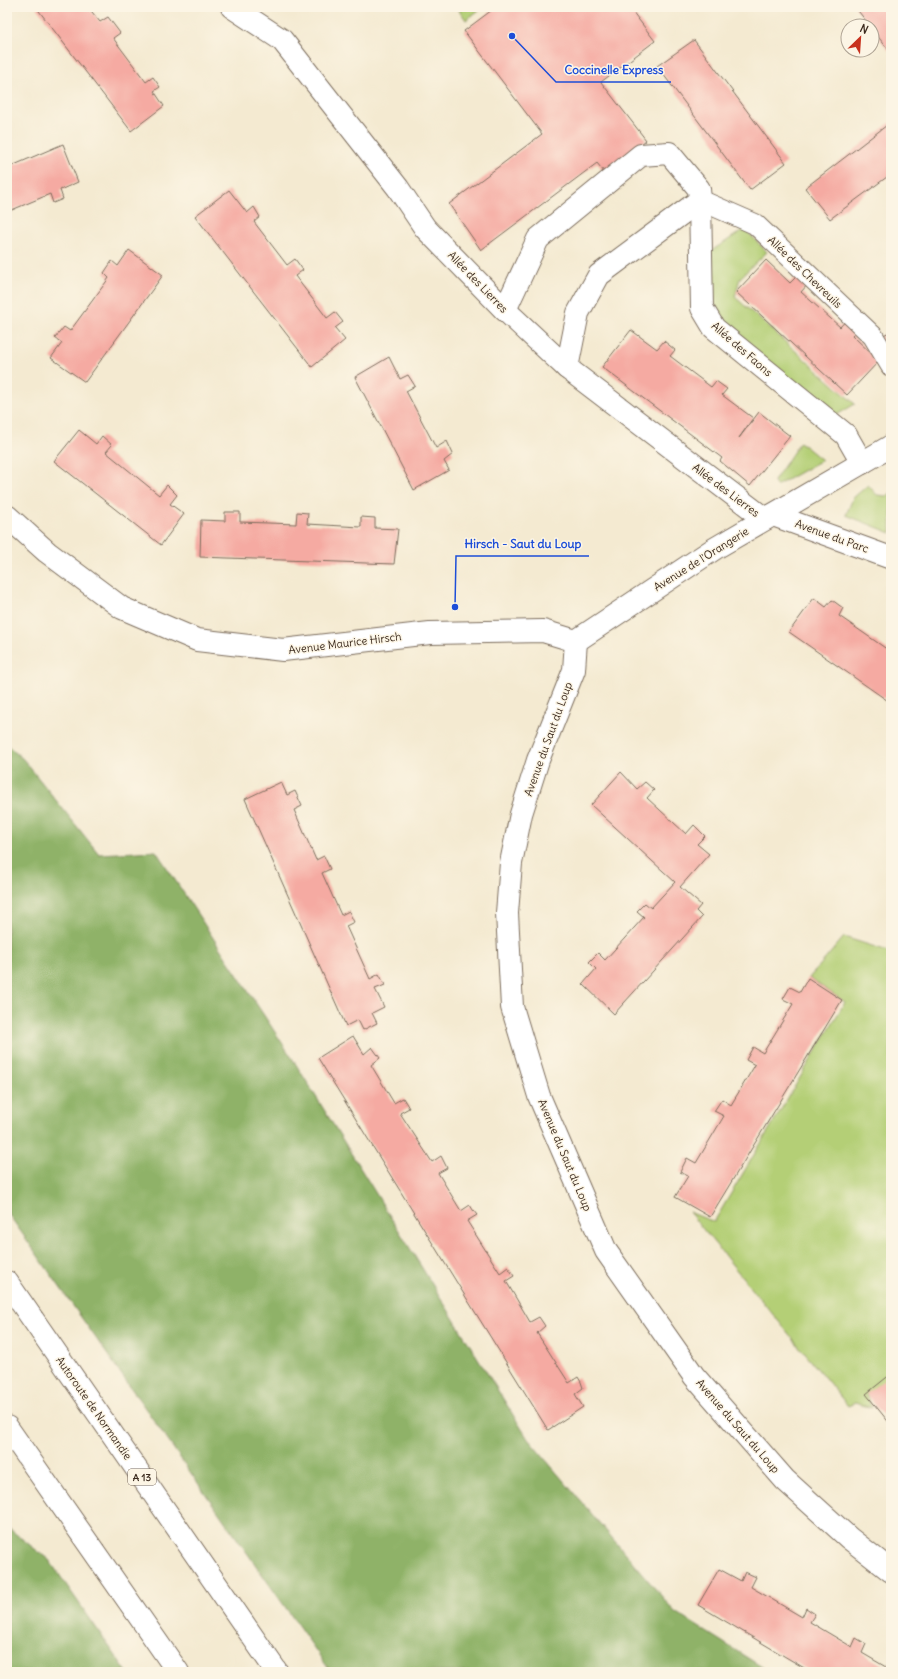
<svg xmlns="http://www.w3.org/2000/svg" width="898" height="1679" font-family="Delius,sans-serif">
  <rect width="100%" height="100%" fill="#fcf5e5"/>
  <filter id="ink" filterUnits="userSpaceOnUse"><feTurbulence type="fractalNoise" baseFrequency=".025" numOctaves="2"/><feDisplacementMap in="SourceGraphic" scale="8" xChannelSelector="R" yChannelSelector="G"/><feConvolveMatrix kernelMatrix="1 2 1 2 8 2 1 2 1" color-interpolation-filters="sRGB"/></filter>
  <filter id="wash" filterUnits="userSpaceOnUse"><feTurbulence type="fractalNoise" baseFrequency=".012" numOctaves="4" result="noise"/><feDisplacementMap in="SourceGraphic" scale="16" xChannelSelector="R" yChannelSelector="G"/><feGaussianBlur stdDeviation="0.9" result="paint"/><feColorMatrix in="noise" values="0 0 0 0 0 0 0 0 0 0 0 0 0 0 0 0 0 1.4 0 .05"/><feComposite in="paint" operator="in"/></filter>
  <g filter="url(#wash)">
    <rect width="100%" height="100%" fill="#f4ead1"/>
    <!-- green -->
    <g fill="#b4cf76" stroke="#787c4a">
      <path d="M457,7H483L466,20Z"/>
      <path d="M745,229L767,252L740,278L735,297L855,404L835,416L720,325L708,303L711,251Z"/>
      <path d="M800,442L822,460L776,486L774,481Z"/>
      <path d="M868,485L877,495L886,496L891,493V533L846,515L853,498Z"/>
      <path d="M844,937L891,952V1375L866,1395L872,1408L855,1403L848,1406L689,1212L714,1222L845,1002L809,978Z"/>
    </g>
    <!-- forest -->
    <g fill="#8fb267" stroke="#656e42">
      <path d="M7,745L23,759L99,854L156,851L292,1058L528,1439L675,1612L770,1672H331L7,1212Z"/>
      <path d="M7,1524L12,1531L49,1560L127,1672H7Z"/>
    </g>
    <g id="blocks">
      <!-- building -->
      <g fill="#f5aaa2">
        <path d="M36,7H88L100,22L108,17L120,33L113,38L146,82L153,77L160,87L154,91L164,106L131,131Z"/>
        <path d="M496,7H629L655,41L601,82L646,140L605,173L597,163L481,250L449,204L542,134L464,31Z"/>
        <path d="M855,7H891V53L872,29V26H870Z"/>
        <path d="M694,40L786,163L750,190L657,66Z"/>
        <path d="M891,122V174L830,219L805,188Z"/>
        <path d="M63,144L78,182L60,190L63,199L53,203L50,194L7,212V168Z"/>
        <path d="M229,190L247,213L254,207L260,217L254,222L287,265L295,259L303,270L295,276L327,318L335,312L343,322L335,328L345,340L312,367L195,216Z"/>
        <path d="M129,250L163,275L85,382L51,358L62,343L55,338L64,327L70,331L109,278L104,273L112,261L118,266Z"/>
        <path d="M766,260L790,283L798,275L808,284L801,292L840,327L849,317L859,328L852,335L879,361L847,395L736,292Z"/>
        <path d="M631,330L657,349L664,341L675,350L670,356L711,387L716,381L727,389L722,395L753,418L739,438L759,412L790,436L750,486L720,461L722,458L602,367Z"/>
        <path d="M891,331V359L880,337Z"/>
        <path d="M389,357L400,379L408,375L415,386L406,391L436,448L447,441L453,454L444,461L449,470L414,490L355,377Z"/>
        <path d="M79,430L96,444L102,436L112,445L106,452L159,495L167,485L177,495L170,504L184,514L161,545L54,461Z"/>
        <path d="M225,512H240V522L296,524L297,512L308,513L307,524L361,527V517L375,518V528L398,529L394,564L200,557L201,520L225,521Z"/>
        <path d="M814,598L826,607L832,600L843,608L839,616L891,652V703L789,632Z"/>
        <path d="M621,772L637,789L645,782L654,790L647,798L686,834L694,825L705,836L697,844L709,854L680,887L701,905L696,911L702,917L614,1014L583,984L596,969L589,962L598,953L605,960L644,917L637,911L645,903L651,908L675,882L591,805Z"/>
        <path d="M281,782L287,795L295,791L302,806L294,810L316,860L324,856L330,869L322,873L341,915L349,911L351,916L354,922L346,926L370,979L379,974L385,985L375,989L384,1007L372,1013L377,1023L363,1030L358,1020L346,1026L245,799Z"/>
        <path d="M808,978L842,1000L710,1217L675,1197L688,1176L680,1172L687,1158L696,1163L724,1116L714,1111L722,1099L731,1105L755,1065L746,1060L753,1047L763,1053L793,1004L783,999L790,987L800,992Z"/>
        <path d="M353,1036L364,1054L372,1047L380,1058L371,1065L394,1103L403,1098L409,1108L400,1113L432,1162L441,1156L447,1168L438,1173L461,1211L470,1205L473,1210L477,1215L467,1221L500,1273L508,1267L514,1276L506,1281L530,1322L539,1317L545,1326L537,1333L569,1383L578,1377L581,1382L583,1388L575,1394L583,1407L548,1430L318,1058Z"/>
        <path d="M891,1374V1425L866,1394Z"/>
        <path d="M719,1569L741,1581L745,1572L756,1577L751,1587L802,1617L806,1608L815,1614L810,1622L852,1647L856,1638L866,1644L862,1653L891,1670V1672H811L698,1605Z"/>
      </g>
    </g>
  </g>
  <g filter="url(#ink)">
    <use href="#blocks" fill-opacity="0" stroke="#7c6d5d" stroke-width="1"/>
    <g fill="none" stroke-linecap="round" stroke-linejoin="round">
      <defs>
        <path id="pedestrian" d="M700,200L755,224L873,336L891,366"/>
        <g id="minor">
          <path d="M232,7L282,40L398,188L425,228L505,310L567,368L765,519"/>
          <path d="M700,200L702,308L714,328L846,435L862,463"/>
          <path d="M505,310L538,239L641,155L669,153L699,189L700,200L599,275L578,313L567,368"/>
          <path d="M773,515L891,558"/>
          <path d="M7,516L47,552L122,608L197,640L283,650L430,633L543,631L576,641"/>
          <path d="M576,641L574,670L538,760L521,814L511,863L507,913L512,1007L539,1096L606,1251L694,1376L785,1480L849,1538L891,1571"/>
          <path d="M576,641L714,549L891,446"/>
        </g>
        <g id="motorway">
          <path d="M7,1282L277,1672"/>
          <path d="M7,1427L178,1672"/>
        </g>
      </defs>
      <!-- pedestrian casing -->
      <use href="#pedestrian" stroke="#7c6d5d" stroke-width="22"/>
      <!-- minor casing -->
      <use href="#minor" stroke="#7c6d5d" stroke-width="24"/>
      <!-- motorway casing -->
      <use href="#motorway" stroke="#7c6d5d" stroke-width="24"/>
      <!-- pedestrian -->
      <use href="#pedestrian" stroke="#fff" stroke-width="20"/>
      <!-- minor -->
      <use href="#minor" stroke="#fff" stroke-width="22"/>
      <!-- motorway -->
      <use href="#motorway" stroke="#fff" stroke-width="22"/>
    </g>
  </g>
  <g text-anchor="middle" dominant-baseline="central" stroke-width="3" stroke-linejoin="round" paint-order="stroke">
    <!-- shield labels -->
    <rect fill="#fcf5e5" stroke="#75675a" stroke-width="1" x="128" y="1469" width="28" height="16" rx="3"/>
    <g font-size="10" font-weight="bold" fill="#3b2a1e">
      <text x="142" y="1477">A 13</text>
    </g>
    <!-- street labels -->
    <g font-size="11" fill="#3b2a1e" stroke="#fcf5e5">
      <text transform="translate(805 272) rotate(44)">Allée des Chevreuils</text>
      <text transform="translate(478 282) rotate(46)">Allée des Lierres</text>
      <text transform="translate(742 349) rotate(41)">Allée des Faons</text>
      <text transform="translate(726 490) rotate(37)">Allée des Lierres</text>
      <text transform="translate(832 536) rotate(20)">Avenue du Parc</text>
      <text transform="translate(701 559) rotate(-32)">Avenue de l'Orangerie</text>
      <text transform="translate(345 643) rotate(-7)">Avenue Maurice Hirsch</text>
      <text transform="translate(548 739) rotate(-70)">Avenue du Saut du Loup</text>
      <text transform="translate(565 1155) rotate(67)">Avenue du Saut du Loup</text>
      <text transform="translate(94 1408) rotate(55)">Autoroute de Normandie</text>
      <text transform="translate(738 1426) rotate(49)">Avenue du Saut du Loup</text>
    </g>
  </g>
  <!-- callouts -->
  <path fill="none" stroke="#1d4ed8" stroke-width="1.5" d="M512 36L556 82H671M455 607L456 556H589"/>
  <g fill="#1d4ed8" stroke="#fcf5e5" stroke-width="1.5">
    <circle cx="512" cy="36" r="4"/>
    <circle cx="455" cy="607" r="4"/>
  </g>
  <g font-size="12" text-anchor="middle" font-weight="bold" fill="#1d4ed8" stroke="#fcf5e5" stroke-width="3" stroke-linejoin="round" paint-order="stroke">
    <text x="614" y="74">Coccinelle Express</text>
    <text x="523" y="548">Hirsch - Saut du Loup</text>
  </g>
  <!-- margin -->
  <rect width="898" height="1679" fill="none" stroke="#fcf5e5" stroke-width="24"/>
  <!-- north arrow -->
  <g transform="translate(860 38) rotate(25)"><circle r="19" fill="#fcf5e5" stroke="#afa495"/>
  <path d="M0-3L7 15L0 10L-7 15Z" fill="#c8321e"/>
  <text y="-6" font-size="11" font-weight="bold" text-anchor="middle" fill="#3b2a1e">N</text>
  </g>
</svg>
